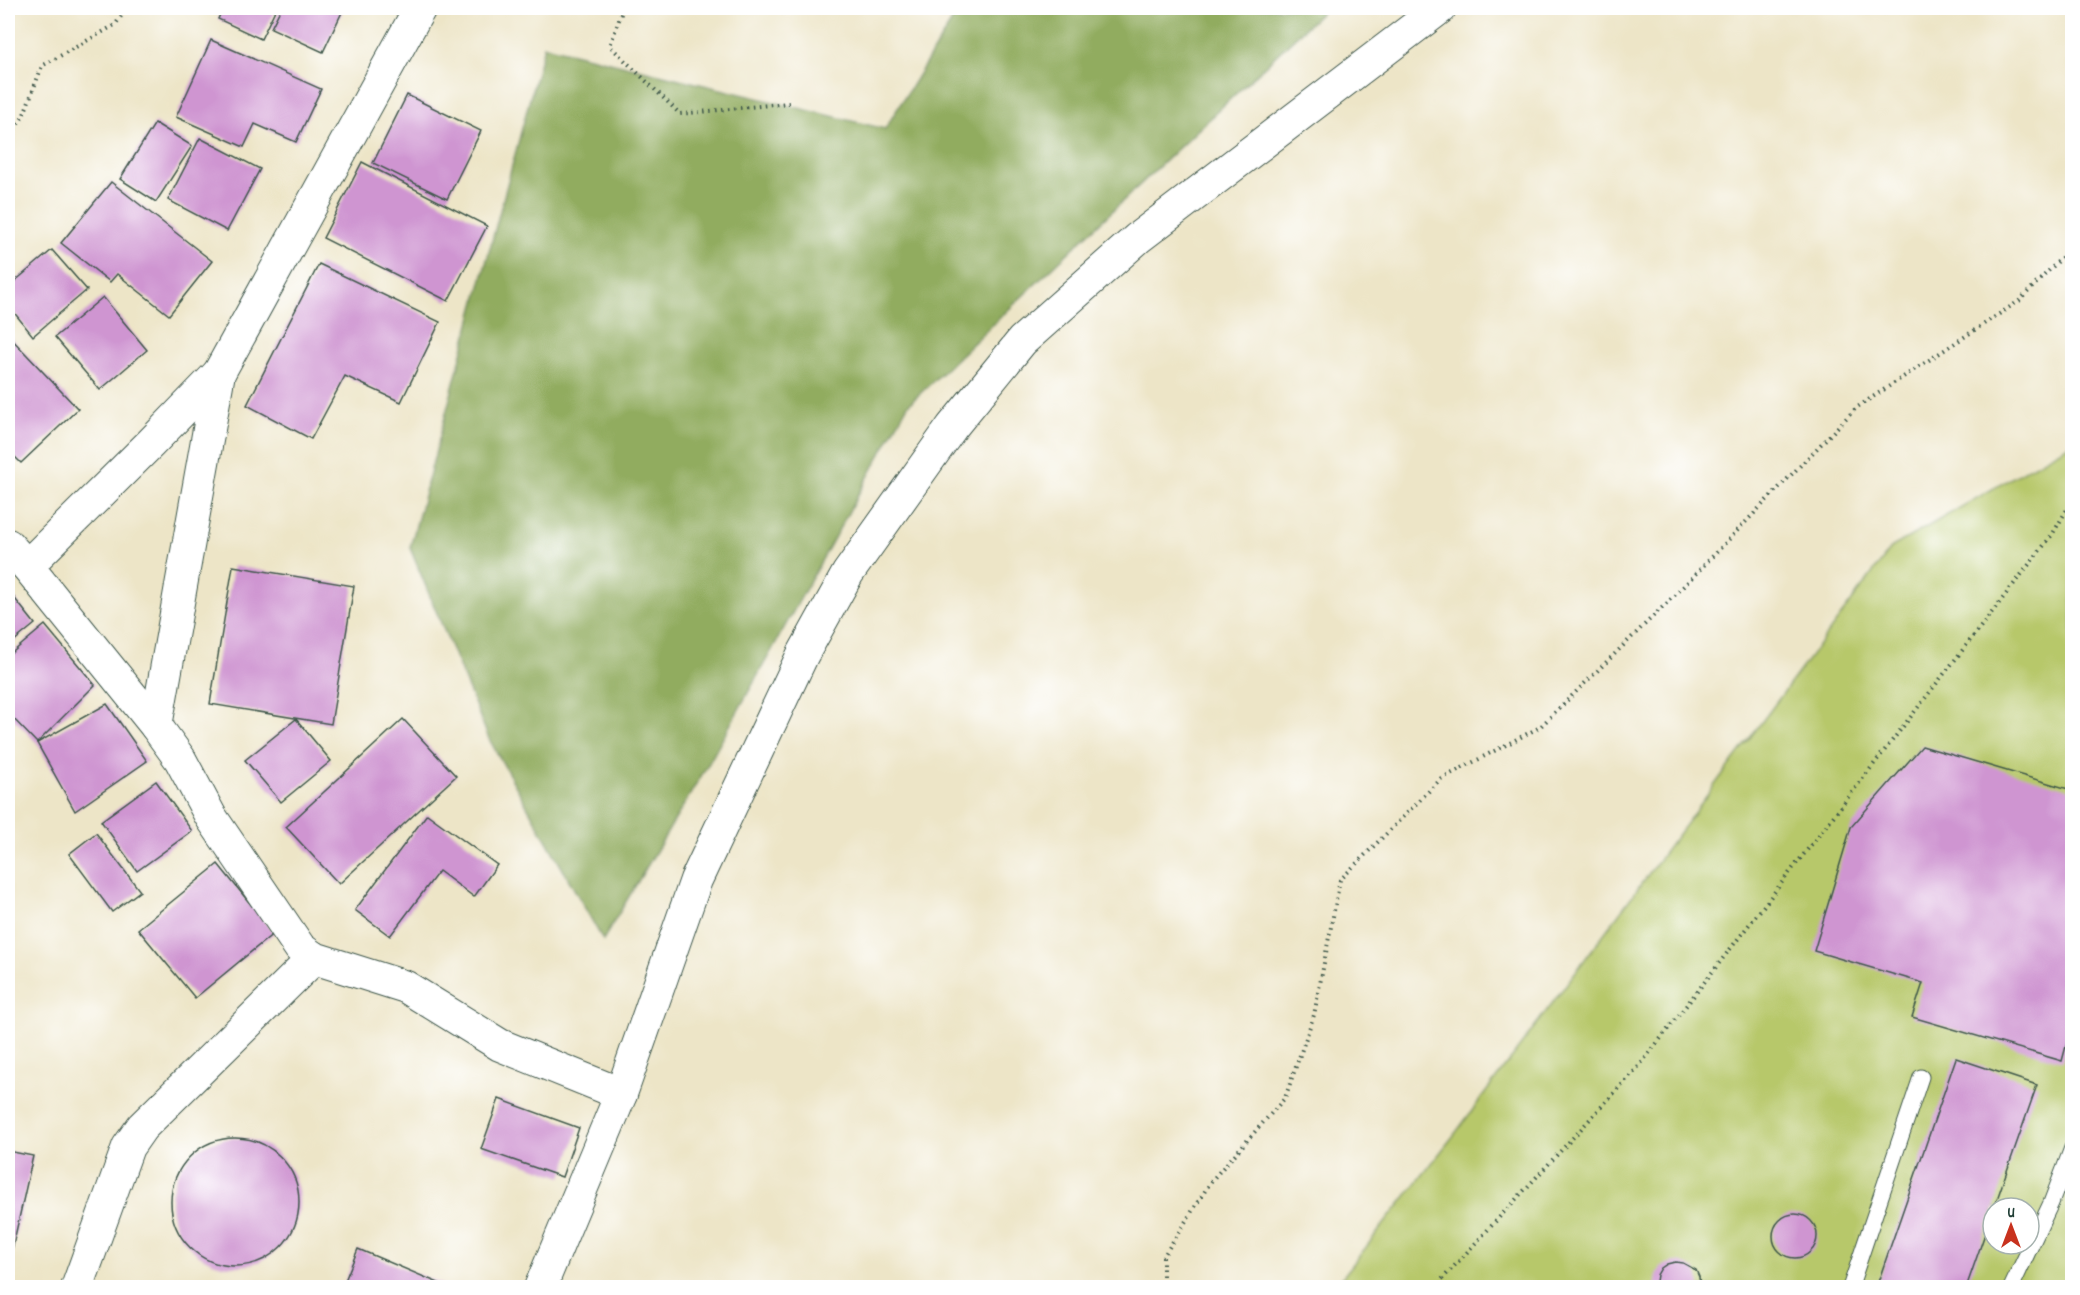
<svg xmlns="http://www.w3.org/2000/svg" width="2080" height="1295" font-family="Dekko,sans-serif">
  <rect width="100%" height="100%" fill="#fff"/>
  <filter id="ink" filterUnits="userSpaceOnUse"><feTurbulence type="fractalNoise" baseFrequency=".0167" numOctaves="2"/><feDisplacementMap in="SourceGraphic" scale="12" xChannelSelector="R" yChannelSelector="G"/><feConvolveMatrix kernelMatrix="1 2 1 2 8 2 1 2 1" color-interpolation-filters="sRGB"/></filter>
  <filter id="wash" filterUnits="userSpaceOnUse"><feTurbulence type="fractalNoise" baseFrequency=".008" numOctaves="4" result="noise"/><feDisplacementMap in="SourceGraphic" scale="24" xChannelSelector="R" yChannelSelector="G"/><feGaussianBlur stdDeviation="1.35" result="paint"/><feColorMatrix in="noise" values="0 0 0 0 0 0 0 0 0 0 0 0 0 0 0 0 0 1.4 0 .05"/><feComposite in="paint" operator="in"/></filter>
  <g filter="url(#wash)">
    <rect width="100%" height="100%" fill="#ede5c7"/>
    <!-- green -->
    <path fill="#b7c86b" stroke="#6b8250" stroke-width="1.5" fill-rule="evenodd" d="M2072,443V1287L1334,1288L1454,1135L1892,547ZM1993,1208H2029V1244H1993Z"/>
    <!-- forest -->
    <path fill="#91ac5f" stroke="#58744a" stroke-width="1.5" d="M960,8H1326L908,405L709,763L603,940L489,739L410,548L544,46L885,129Z"/>
    <g id="blocks">
      <!-- building -->
      <g fill="#cf95d1">
        <path d="M223,8H276L261,39L218,19Z"/>
        <path d="M281,8H344L323,52L271,28Z"/>
        <path d="M211,40L321,89L296,142L255,124L244,147L176,117Z"/>
        <path d="M407,95L481,131L447,199L373,163Z"/>
        <path d="M155,123L192,146L156,202L120,179Z"/>
        <path d="M200,138L260,169L227,231L168,200Z"/>
        <path d="M362,162L487,226L448,301L323,238Z"/>
        <path d="M111,182L212,261L169,315L117,274L110,282L61,243Z"/>
        <path d="M52,250L87,290L33,336L8,305V287Z"/>
        <path d="M319,264L440,322L401,402L345,376L311,439L247,405Z"/>
        <path d="M103,297L147,350L100,390L55,337Z"/>
        <path d="M8,335L78,409L21,463L8,450Z"/>
        <path d="M233,566L354,586L331,724L210,704Z"/>
        <path d="M8,590L35,624L8,646Z"/>
        <path d="M45,625L95,685L37,743L8,713V656Z"/>
        <path d="M107,704L147,761L75,811L37,743Z"/>
        <path d="M296,719L331,761L281,802L245,760Z"/>
        <path d="M403,719L456,776L339,884L286,827Z"/>
        <path d="M1922,746L2072,790V1024L2062,1061L1912,1017L1923,983L1814,951L1851,827Z"/>
        <path d="M156,781L192,831L137,871L101,821Z"/>
        <path d="M427,814L497,865L474,897L439,871L390,936L355,910Z"/>
        <path d="M96,833L140,891L112,912L69,854Z"/>
        <path d="M218,864L274,933L195,998L138,929Z"/>
        <path d="M1956,1058L2037,1085L1966,1288H1876Z"/>
        <path d="M499,1099L579,1128L562,1177L481,1149Z"/>
        <circle cx="235" cy="1202" r="64"/>
        <path d="M8,1151L33,1156L10,1259H8Z"/>
        <circle cx="1795" cy="1236" r="22"/>
        <path d="M358,1249L448,1287V1288H342Z"/>
        <path d="M1675,1262L1683,1263L1696,1270L1699,1277L1700,1288H1655L1657,1275L1661,1268L1667,1264Z"/>
      </g>
    </g>
  </g>
  <g filter="url(#ink)">
    <use href="#blocks" fill-opacity="0" stroke="#3e564a" stroke-width="1.5"/>
    <g fill="none" stroke-linecap="round" stroke-linejoin="round">
      <defs>
        <g id="service">
          <path d="M1850,1288L1921,1077"/>
          <path d="M2011,1288L2051,1203L2072,1148"/>
        </g>
        <g id="minor">
          <path d="M420,8L219,373L156,726L180,759L211,817L300,948L314,958L406,987L500,1045L621,1094"/>
          <path d="M8,545L27,566L156,726"/>
          <path d="M27,566L151,443L219,373"/>
          <path d="M77,1288L128,1147L142,1127L314,958"/>
          <path d="M540,1288L621,1094L696,880L803,654L848,573L952,427L1022,341L1138,238L1440,8"/>
        </g>
      </defs>
      <!-- service casing -->
      <use href="#service" stroke="#3e564a" stroke-width="17"/>
      <!-- minor casing -->
      <use href="#minor" stroke="#3e564a" stroke-width="34"/>
      <!-- path -->
      <g stroke="#3e564a" stroke-width="4" stroke-dasharray="1.5 4.5" stroke-linecap="butt">
        <path d="M623,8L610,46L680,114L789,103"/>
        <path d="M8,139L23,117L42,66L115,25L127,8"/>
        <path d="M1163,1288V1257L1212,1180L1285,1098L1314,1015L1340,880L1441,779L1540,727L1678,592L1856,408L2019,301L2072,247"/>
        <path d="M1434,1288L1640,1065L2052,535L2072,501"/>
      </g>
      <!-- service -->
      <use href="#service" stroke="#fff" stroke-width="15"/>
      <!-- minor -->
      <use href="#minor" stroke="#fff" stroke-width="32"/>
    </g>
  </g>
  <!-- margin -->
  <rect width="2080" height="1295" fill="none" stroke="#fff" stroke-width="30"/>
  <!-- north arrow -->
  <g transform="translate(2011 1226)"><circle r="28" fill="#ffffff" stroke="#a5b1ae" stroke-width="1.5"/>
  <path d="M0-4.5L10 22L0 15L-10 22Z" fill="#c8321e"/>
  <text y="-9" font-size="16" font-weight="bold" text-anchor="middle" fill="#1f3d34">U</text>
  </g>
</svg>
